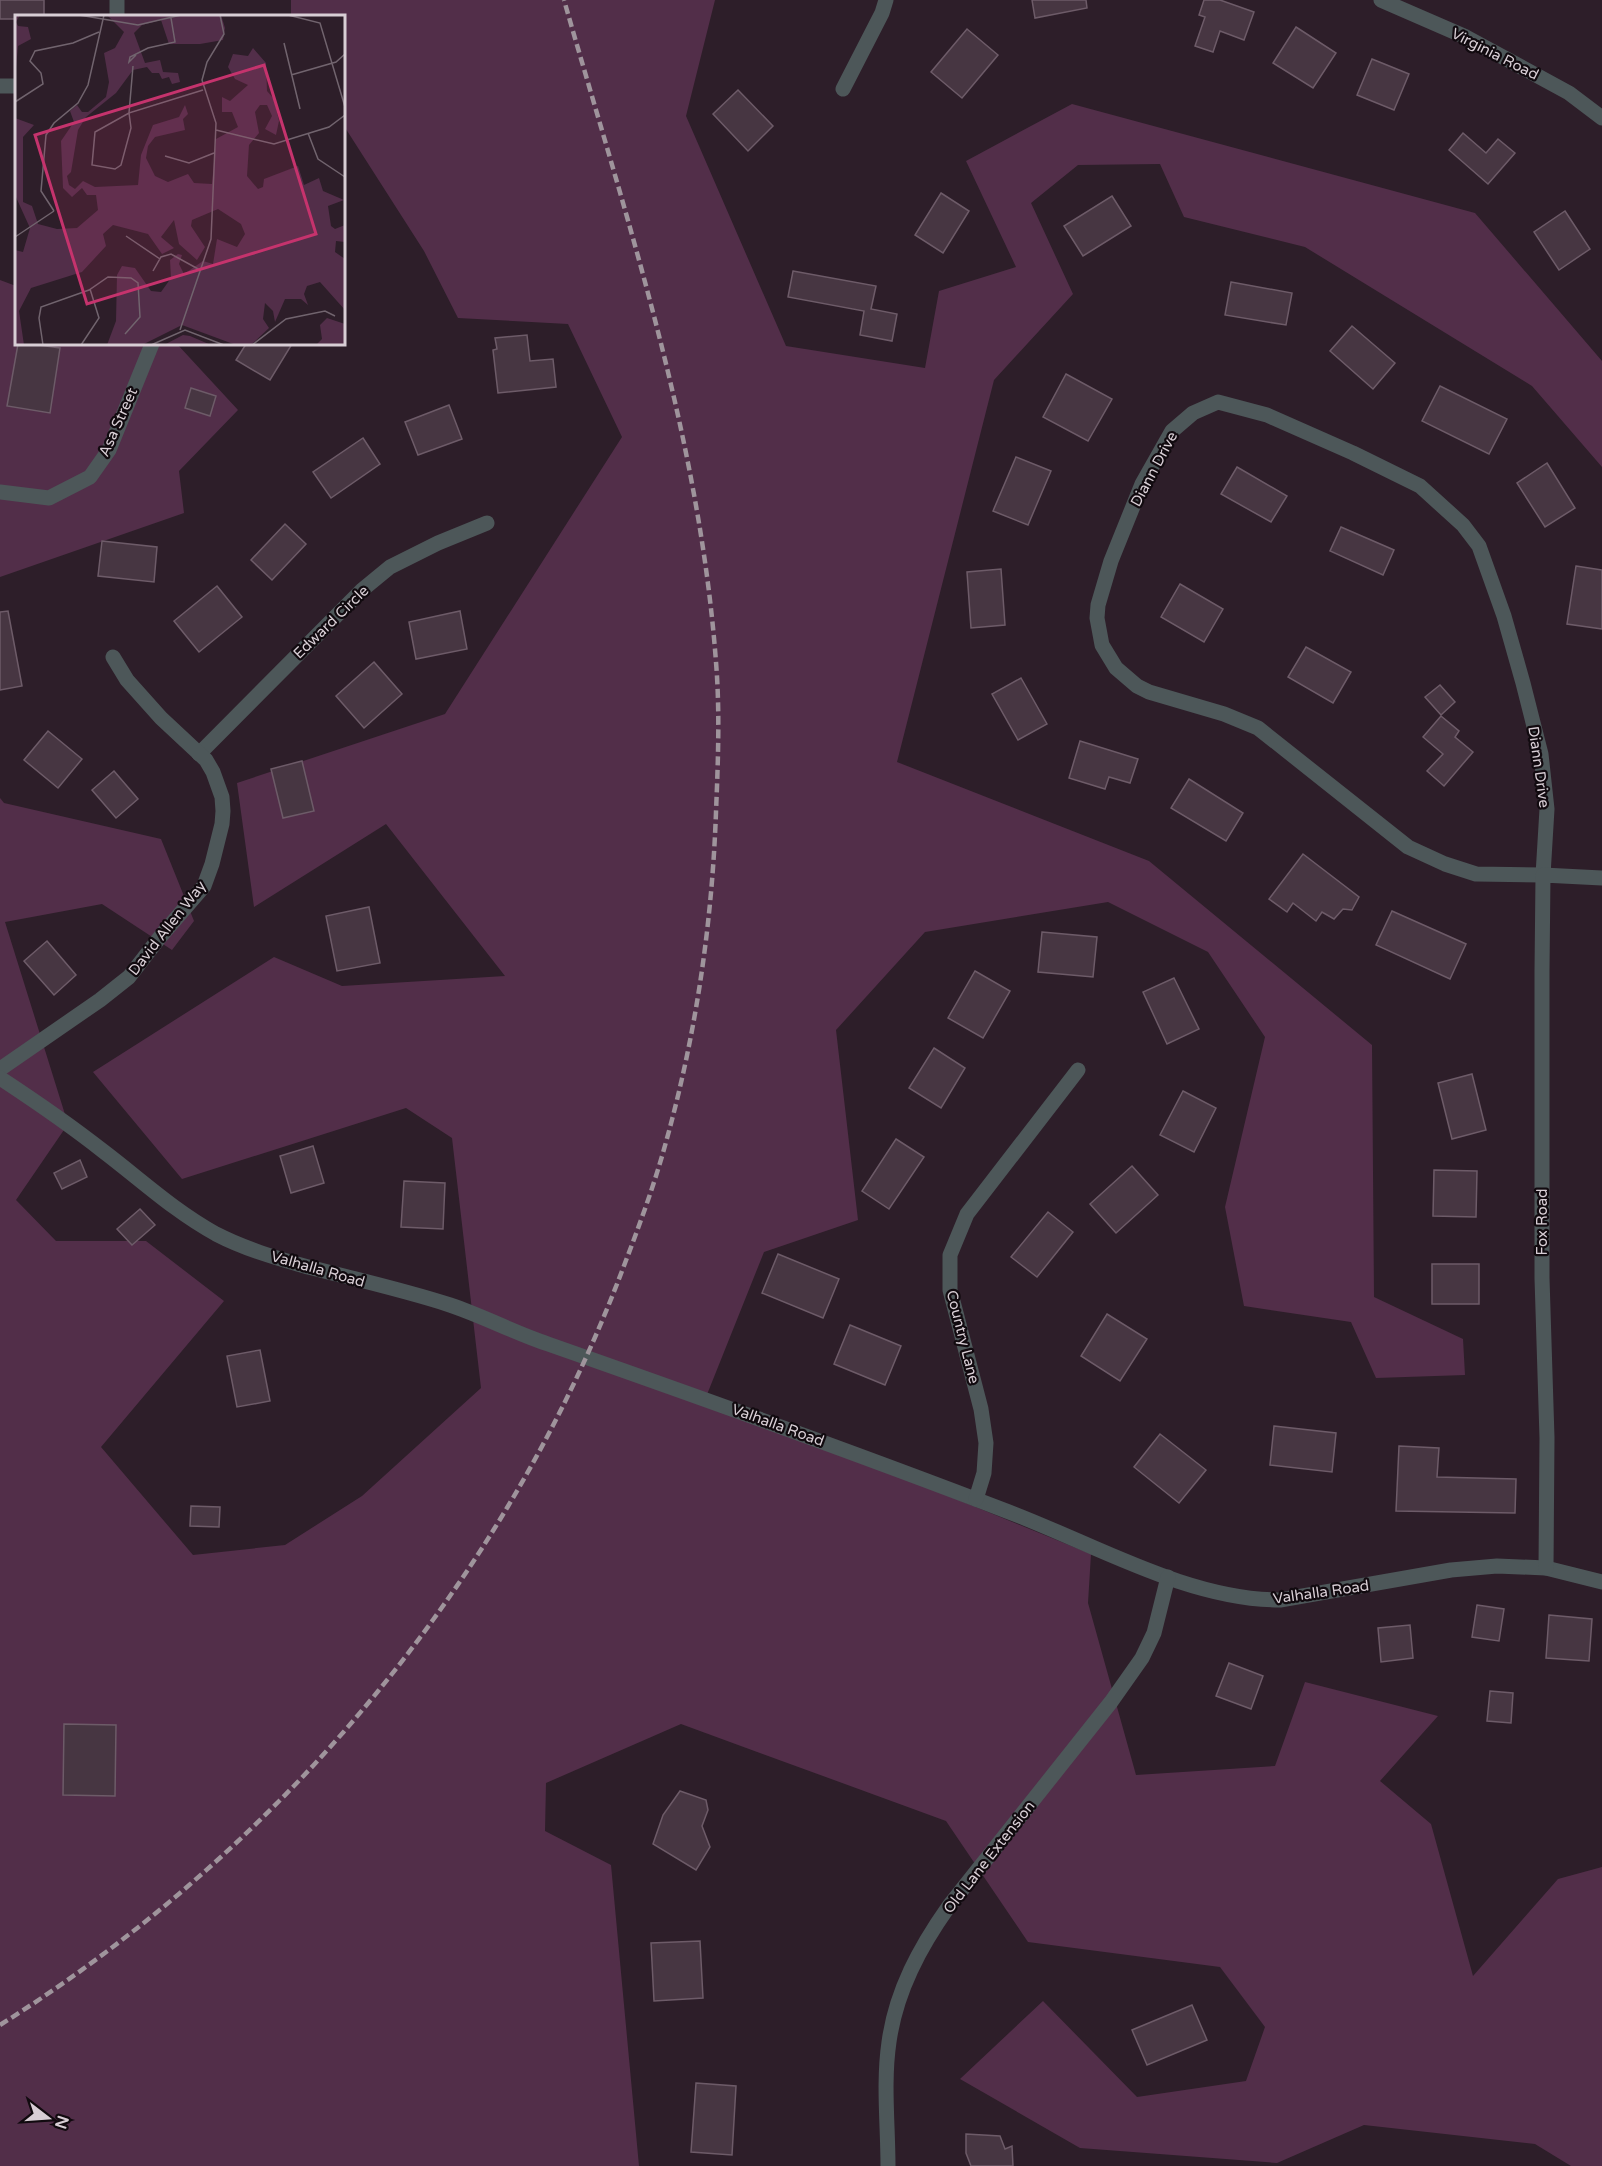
<svg xmlns="http://www.w3.org/2000/svg" width="1602" height="2166" font-family="'Varela Round',sans-serif">
  <rect width="100%" height="100%" fill="#2d1e29"/>
  <!-- green -->
  <g fill="#522e49">
    <path d="M291,0H715L686,116L786,346L925,368L939,291L1016,267L966,161L1072,104L1475,213L1602,361V467L1532,386L1305,247L1184,217L1160,164L1078,165L1031,203L1073,294L994,380L897,762L1149,861L1372,1045L1374,1297L1463,1339L1465,1375L1376,1378L1351,1322L1244,1306L1225,1207L1265,1037L1208,952L1108,902L925,932L836,1030L858,1220L764,1252L706,1397L1091,1554L1088,1603L1136,1775L1275,1766L1305,1682L1438,1716L1380,1781L1431,1824L1473,1976L1558,1879L1602,1867V2166H1571L1535,2144L1364,2125L1277,2163L1080,2148L960,2079L1043,2001L1137,2097L1246,2081L1265,2027L1220,1967L1028,1942L946,1821L681,1724L546,1783L545,1831L611,1865L639,2166H0V798L4,803L161,839L194,921L172,950L102,904L5,922L68,1124L16,1200L56,1241H146L224,1301L101,1447L193,1555L285,1545L362,1496L481,1388L452,1138L406,1108L182,1179L93,1072L274,957L342,986L505,976L386,824L254,907L237,783L445,714L622,437L568,324L458,318L424,251L344,126V16H291Z"/>
    <path d="M0,280L16,286V344H177L238,410L179,471L184,513L0,577Z"/>
  </g>
  <!-- building -->
  <g fill="#473642" stroke="#6d5b68" stroke-width="1.5">
    <path d="M0,0H44V16H16V19H0Z"/>
    <path d="M1032,0H1086L1087,8L1035,18Z"/>
    <path d="M1204,0H1220L1254,12L1244,40L1220,31L1213,52L1195,46L1205,17L1199,15Z"/>
    <path d="M1296,27L1336,53L1313,88L1273,63Z"/>
    <path d="M967,29L998,55L962,98L931,72Z"/>
    <path d="M1372,59L1409,74L1394,110L1357,95Z"/>
    <path d="M738,90L773,126L748,151L713,114Z"/>
    <path d="M1463,133L1486,153L1498,139L1515,153L1488,184L1449,150Z"/>
    <path d="M941,193L969,211L943,253L915,235Z"/>
    <path d="M1112,196L1131,226L1083,256L1064,226Z"/>
    <path d="M1565,211L1590,249L1559,270L1534,232Z"/>
    <path d="M793,271L876,286L871,309L897,314L892,341L860,335L864,311L788,297Z"/>
    <path d="M1231,282L1292,293L1286,325L1225,315Z"/>
    <path d="M1352,326L1395,363L1373,389L1330,351Z"/>
    <path d="M527,335L530,361L553,359L556,387L498,393L493,350L497,349L495,338Z"/>
    <path d="M18,344H32L60,348L50,413L7,406Z"/>
    <path d="M246,344H292L270,380L236,360Z"/>
    <path d="M1066,374L1112,399L1088,441L1043,417Z"/>
    <path d="M1440,386L1507,419L1489,454L1422,421Z"/>
    <path d="M191,388L216,396L210,416L185,408Z"/>
    <path d="M449,405L462,439L418,455L405,422Z"/>
    <path d="M363,438L380,464L331,498L313,472Z"/>
    <path d="M1016,457L1051,471L1028,525L993,511Z"/>
    <path d="M1547,463L1575,508L1545,527L1517,483Z"/>
    <path d="M1237,467L1287,496L1271,522L1221,494Z"/>
    <path d="M285,524L306,544L272,580L251,560Z"/>
    <path d="M1341,527L1394,550L1383,575L1330,551Z"/>
    <path d="M102,541L157,547L154,582L98,576Z"/>
    <path d="M1576,566L1602,570V629L1567,624Z"/>
    <path d="M1001,569L1005,625L971,628L967,572Z"/>
    <path d="M1180,584L1223,609L1204,642L1161,617Z"/>
    <path d="M217,586L242,617L199,652L174,621Z"/>
    <path d="M8,611L22,686L0,690V612Z"/>
    <path d="M460,611L467,649L416,659L409,622Z"/>
    <path d="M1306,647L1351,672L1333,703L1288,677Z"/>
    <path d="M374,662L402,694L364,728L336,696Z"/>
    <path d="M1021,678L1047,724L1018,740L992,694Z"/>
    <path d="M1440,685L1455,702L1441,715L1425,697Z"/>
    <path d="M1441,716L1459,731L1455,737L1473,752L1444,786L1427,771L1443,754L1423,737Z"/>
    <path d="M48,731L82,759L58,788L24,760Z"/>
    <path d="M1080,741L1138,759L1130,783L1109,777L1105,789L1069,778Z"/>
    <path d="M302,761L314,811L283,818L271,769Z"/>
    <path d="M114,771L138,799L116,818L92,790Z"/>
    <path d="M1189,779L1243,813L1226,841L1171,808Z"/>
    <path d="M1303,854L1359,897L1352,910L1343,909L1334,919L1322,912L1316,921L1293,903L1287,912L1269,899Z"/>
    <path d="M369,907L380,963L337,971L326,916Z"/>
    <path d="M1392,911L1466,944L1450,979L1376,945Z"/>
    <path d="M1042,932L1097,937L1093,977L1038,972Z"/>
    <path d="M47,941L76,975L54,995L24,961Z"/>
    <path d="M975,971L1010,991L983,1038L948,1018Z"/>
    <path d="M1174,978L1199,1029L1167,1044L1143,992Z"/>
    <path d="M934,1048L965,1068L941,1108L909,1088Z"/>
    <path d="M1472,1074L1486,1130L1452,1139L1438,1083Z"/>
    <path d="M1183,1091L1216,1108L1194,1152L1160,1135Z"/>
    <path d="M896,1139L924,1157L889,1209L862,1191Z"/>
    <path d="M313,1146L324,1183L291,1193L280,1156Z"/>
    <path d="M80,1160L87,1177L62,1189L54,1173Z"/>
    <path d="M1132,1166L1158,1195L1116,1233L1090,1204Z"/>
    <path d="M1434,1170L1477,1171L1476,1217L1433,1216Z"/>
    <path d="M404,1181L445,1183L443,1229L401,1227Z"/>
    <path d="M140,1209L155,1225L132,1245L117,1229Z"/>
    <path d="M1048,1212L1073,1232L1037,1277L1011,1257Z"/>
    <path d="M778,1254L839,1279L823,1318L762,1293Z"/>
    <rect x="1432" y="1264" width="47" height="40"/>
    <path d="M1107,1314L1147,1339L1120,1381L1081,1356Z"/>
    <path d="M850,1325L901,1346L885,1385L834,1364Z"/>
    <path d="M260,1350L270,1401L237,1407L227,1356Z"/>
    <path d="M1274,1426L1336,1433L1332,1472L1270,1465Z"/>
    <path d="M1160,1434L1206,1470L1179,1503L1134,1467Z"/>
    <path d="M1399,1446L1439,1448L1437,1477L1516,1479L1515,1513L1396,1511Z"/>
    <path d="M191,1506L220,1507L219,1527L190,1526Z"/>
    <path d="M1477,1605L1504,1609L1499,1641L1472,1637Z"/>
    <path d="M1549,1615L1592,1619L1589,1661L1546,1658Z"/>
    <path d="M1410,1625L1413,1658L1381,1662L1378,1628Z"/>
    <path d="M1229,1663L1263,1676L1251,1709L1216,1696Z"/>
    <path d="M1490,1691L1513,1693L1511,1723L1487,1721Z"/>
    <path d="M64,1724L116,1725L115,1796L63,1795Z"/>
    <path d="M680,1791L706,1800L708,1810L702,1826L710,1847L696,1870L653,1844L663,1815Z"/>
    <path d="M700,1941L703,1998L654,2001L651,1943Z"/>
    <path d="M1192,2005L1207,2040L1147,2065L1132,2030Z"/>
    <path d="M696,2083L736,2086L732,2155L691,2152Z"/>
    <path d="M966,2134L1000,2136L1005,2149L1012,2146L1013,2166H971L966,2153Z"/>
  </g>
  <g fill="none" stroke-linecap="round" stroke-linejoin="round">
    <!-- minor -->
    <g stroke="#4d5759" stroke-width="15">
      <path d="M1381,0L1466,37L1569,93L1602,118"/>
      <path d="M117,16V0"/>
      <path d="M0,86H16"/>
      <path d="M843,89L882,13L886,0"/>
      <path d="M1218,402L1267,415L1353,453L1420,486L1463,525L1479,546L1504,616L1523,683L1541,754L1547,809L1543,875L1476,874L1445,864L1408,847L1258,728L1224,714L1149,692L1137,686L1116,668L1102,645L1097,618L1098,605L1111,561L1142,484L1172,431L1193,413Z"/>
      <path d="M0,492L49,498L90,477L109,450L152,344"/>
      <path d="M199,754L362,590L390,567L438,543L487,523"/>
      <path d="M0,1069L100,1000L129,977L160,937L204,886L212,864L222,824L223,811L222,797L213,772L206,760L161,718L127,680L113,657"/>
      <path d="M0,1078C35,1101 70,1125 103,1151C140,1179 174,1211 216,1234C245,1249 276,1258 308,1267C355,1279 404,1290 450,1305C483,1316 515,1333 548,1344C702,1398 856,1453 1009,1512C1094,1544 1188,1600 1280,1600L1451,1570L1497,1566L1546,1568L1602,1582"/>
      <path d="M976,1499L984,1473L986,1443L981,1409L950,1290V1255L967,1214L1078,1070"/>
      <path d="M1546,1568L1547,1438L1542,1278V971L1543,875L1602,878"/>
      <path d="M888,2166C888,2125 883,2083 889,2042C896,1991 920,1947 949,1906L1111,1702L1142,1658L1154,1633L1168,1577"/>
    </g>
    <!-- rail -->
    <path stroke="#9f949c" stroke-width="4.5" stroke-dasharray="9 4.5" stroke-linecap="butt" d="M0,2025C277,1851 498,1589 617,1284C635,1237 653,1190 666,1142C696,1034 712,924 716,812C718,762 720,712 716,662C699,435 626,217 564,0"/>
  </g>
  <g text-anchor="middle" dominant-baseline="central" stroke-width="4.5" stroke-linejoin="round" paint-order="stroke">
    <!-- street labels -->
    <g font-size="15" fill="#d8ced5" stroke="#110a0f">
      <text transform="translate(1495 54) rotate(27)">Virginia Road</text>
      <text transform="translate(118 422) rotate(-66)">Asa Street</text>
      <text transform="translate(1154 469) rotate(-62)">Diann Drive</text>
      <text transform="translate(331 622) rotate(-44)">Edward Circle</text>
      <text transform="translate(1539 767) rotate(82)">Diann Drive</text>
      <text transform="translate(167 928) rotate(-52)">David Allen Way</text>
      <text transform="translate(1542 1222) rotate(-90)">Fox Road</text>
      <text transform="translate(318 1269) rotate(16)">Valhalla Road</text>
      <text transform="translate(963 1337) rotate(76)">Country Lane</text>
      <text transform="translate(778 1425) rotate(20)">Valhalla Road</text>
      <text transform="translate(1321 1592) rotate(-8)">Valhalla Road</text>
      <text transform="translate(989 1857) rotate(-52)">Old Lane Extension</text>
    </g>
  </g>
  <!-- overview -->
  <g transform="translate(15 15)">
    <rect width="330" height="330" fill="#2d1e29"/>
    <path d="M0,0H5L1,7L3,11L13,12L16,24L3,31L0,63ZM92,0H206L210,13L208,25L185,29H154L146,5L127,10L119,18L130,48L145,45L148,57L163,58L165,67L157,69L154,62L147,64L144,58H137L132,52L118,55L101,78L71,102L63,115L56,157L52,161L54,170L60,174L68,166L80,172L123,170L126,140L138,110L164,102L170,90L173,99L168,104L170,115L140,122L133,131L131,143L140,161L153,167L173,159L179,168L197,169L201,124L223,112L217,97H207V82L215,86L233,70L220,64L213,52L218,39L233,41L238,33L251,48L252,76L259,84L264,106L261,120L250,114L257,101L252,90H245L240,97L244,118L234,130L232,161L243,174L248,172L249,164L283,151L289,170L304,163L308,176L329,185L313,191L316,211L320,214L330,210V227L321,226L320,237L330,244V295L305,267L292,271L289,279L293,290L286,284H270L260,307L258,296L250,288L248,304L254,313L236,330H221L167,310L127,330H92L101,306L102,260L107,251L120,253L136,276L146,277L156,263L155,245L163,239L167,240L164,249L169,259L188,246L198,249L202,224L222,232L230,219L226,209L203,194L177,205L176,211L190,232L182,245L164,229L159,205L146,222L159,233L147,239L133,219L98,210L88,219L91,231L67,257L16,273L4,296L9,330H0V235L8,237L15,213L0,180V103L19,110L8,122V187L17,191L23,209L42,214L62,213L83,195L81,180H72L67,173L57,182L48,173L46,126L59,107L55,96L62,90L67,97H73L91,82L94,67L89,38L100,33L109,17ZM312,303L330,309V330H301L307,324L305,310ZM168,320L175,321L196,330H149Z" fill="#522e49"/>
    <path fill="none" stroke="#71646e" stroke-width="1.5" d="M64,0L123,10L166,0M273,0L305,8L330,92M269,28L285,94M121,40L114,47L115,42L133,33L160,27L156,3M118,51L114,98L188,75M276,60L321,47L330,39M0,87L28,69L26,58L15,46L20,36L58,28L84,17M114,98L116,113L106,150L100,154L77,150L80,117ZM201,115L259,129L314,112L330,100M293,118L303,144L330,162M150,141L174,148L199,138M39,196L26,176L31,120L39,108L63,88L73,70L89,0M111,221L145,244M0,222L39,196M138,256L146,242L156,239L185,255M165,315L196,224L201,108L187,65L192,47L209,19L205,0M28,330L24,303L26,292L74,275L93,262L116,263L123,268L125,302L110,319M66,330L84,303L75,274M136,330L170,315L209,330M237,330L271,304L310,296L320,301"/>
    <path fill="#c5336d" fill-opacity="0.15" stroke="#c5336d" stroke-width="3" d="M249,50L301,219L72,289L20,120Z"/>
    <rect width="330" height="330" fill="none" stroke="#d8ced5" stroke-width="3"/>
  </g>
  <!-- north arrow -->
  <g transform="translate(48 2118) rotate(107)" stroke="#110a0f" stroke-width="4.5" paint-order="stroke">
  <path d="M0-4.5L10 22L0 15L-10 22Z" fill="#d8ced5"/>
  <text y="-9" font-size="16" font-weight="bold" text-anchor="middle" fill="#d8ced5">N</text>
  </g>
</svg>
